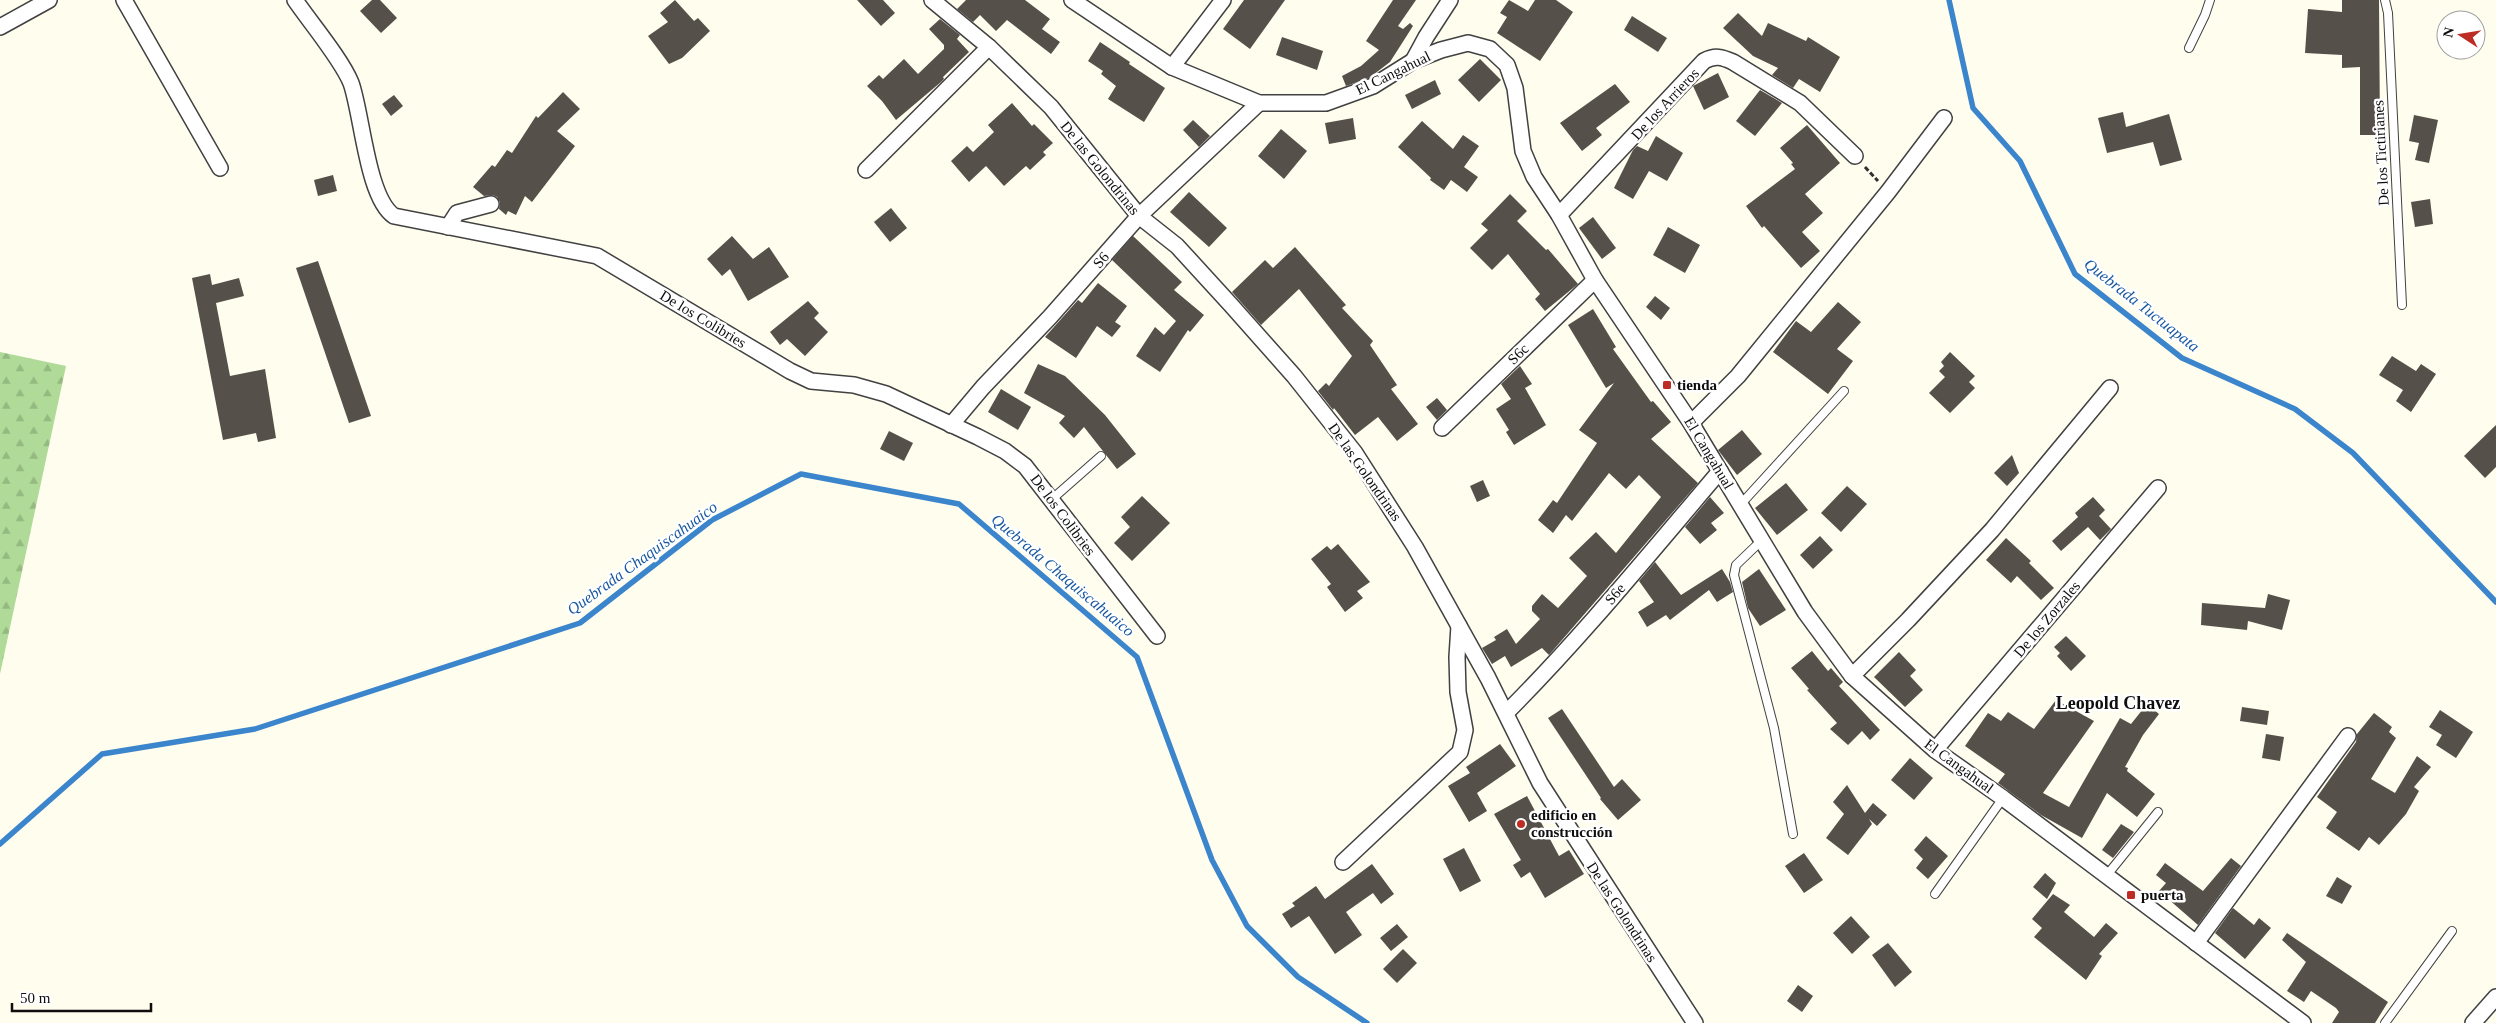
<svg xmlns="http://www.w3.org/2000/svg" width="2496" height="1023" font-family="'Times New Roman',serif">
  <defs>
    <pattern id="forest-firs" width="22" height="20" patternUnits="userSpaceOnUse" patternTransform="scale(1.25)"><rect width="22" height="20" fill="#afda97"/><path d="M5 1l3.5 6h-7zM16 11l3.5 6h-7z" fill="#95ba81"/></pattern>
  </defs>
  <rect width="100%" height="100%" fill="#fffdee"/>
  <!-- forest -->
  <path fill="url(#forest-firs)" d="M0,352L66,366L0,674Z"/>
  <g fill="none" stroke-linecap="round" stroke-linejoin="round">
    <!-- stream -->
    <g stroke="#3b85cc" stroke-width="5.5">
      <path d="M1949,0L1973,108L2020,161L2075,274L2182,358L2295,409L2353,453L2496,602"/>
      <path d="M0,844L102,754L255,729L580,623L712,520L801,474L959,504L1137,657L1212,860L1247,926L1298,977L1367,1023"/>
    </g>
  </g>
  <!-- building -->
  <g fill="#56504a">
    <path d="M372,0H380L397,18L381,33L360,11Z"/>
    <path d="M675,0L694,21L698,18L710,31L682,58L669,64L648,36L668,22L660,13Z"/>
    <path d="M857,0H883L895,13L881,26Z"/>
    <path d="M966,0H1025L1050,19L1042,29L1060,42L1051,54L1007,20L996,31L980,15L973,22L957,9Z"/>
    <path d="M1244,0H1285L1250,49L1223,29Z"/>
    <path d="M1393,0H1416L1398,26L1403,29L1410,23L1413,26L1390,62L1369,78L1346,86L1342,76L1361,66L1379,50L1366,41Z"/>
    <path d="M1509,0L1528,11L1535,0H1556L1573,12L1540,61L1497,33L1507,17L1500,13Z"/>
    <path d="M2342,0H2379L2380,135H2360V67L2342,68V55L2305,53L2308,9L2342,12Z"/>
    <path d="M1738,13L1762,36L1768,23L1806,41L1808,37L1840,57L1820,92L1799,79L1793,88L1772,75L1778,68L1753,56L1723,28Z"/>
    <path d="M1632,16L1667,38L1658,52L1624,30Z"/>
    <path d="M940,19L960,35L957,39L969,52L943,77L944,79L941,82L896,120L882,101L867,86L879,75L883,79L904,59L918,74L944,49V45L929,29Z"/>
    <path d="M1282,37L1323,51L1317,70L1276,55Z"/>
    <path d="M1100,42L1130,62L1129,64L1165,88L1144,122L1108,99L1116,86L1101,74L1103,71L1088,61Z"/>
    <path d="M1480,59L1501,80L1479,102L1458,80Z"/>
    <path d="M1718,73L1729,97L1704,110L1693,86Z"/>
    <path d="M1435,80L1441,94L1412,109L1405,95Z"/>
    <path d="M1615,84L1630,102L1596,128L1602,135L1582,151L1560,123Z"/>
    <path d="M1760,90L1782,103L1755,136L1736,121Z"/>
    <path d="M563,92L580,109L557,131L575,146L532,202L525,196L516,215L508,211L506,215L499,209L500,202L497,197L493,195L484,196L473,187L492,165L495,167L507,150L512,153L536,116L538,118Z"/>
    <path d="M394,95L403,106L391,116L382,104Z"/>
    <path d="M1012,103L1032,126L1034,124L1053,143L1043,152L1046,155L1030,170L1026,166L1004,186L986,166L969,182L951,161L967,146L973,152L994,132L988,125Z"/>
    <path d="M2123,112L2126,127L2169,114L2182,160L2160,166L2153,142L2107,153L2098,118Z"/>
    <path d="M2414,115L2438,120L2429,163L2415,160L2419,143L2409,141Z"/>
    <path d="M1353,118L1356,139L1329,144L1325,123Z"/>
    <path d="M1193,120L1210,136L1199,147L1183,130Z"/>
    <path d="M1422,121L1453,149L1463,135L1479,146L1464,167L1478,177L1467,192L1451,180L1444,190L1430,180L1431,178L1398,147Z"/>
    <path d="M1807,125L1840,163L1805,194L1823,213L1802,232L1820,251L1801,268L1764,226L1762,228L1746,206L1795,169L1791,164L1793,163L1780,148Z"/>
    <path d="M1281,129L1307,151L1284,179L1258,156Z"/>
    <path d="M1656,136L1683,153L1667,181L1649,171L1633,199L1614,188L1633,150L1637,146L1648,151Z"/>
    <path d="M333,175L337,191L318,196L314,180Z"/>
    <path d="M1189,192L1227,228L1209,247L1170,212Z"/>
    <path d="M1510,194L1527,211L1517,221L1546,250L1548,249L1578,284L1545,311L1535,299L1540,294L1508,254L1492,270L1470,248L1488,230L1481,224Z"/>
    <path d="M2430,199L2433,224L2415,227L2411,202Z"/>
    <path d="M891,208L907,228L890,242L874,222Z"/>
    <path d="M1593,217L1616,248L1602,259L1579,228Z"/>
    <path d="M1668,227L1700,245L1685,273L1653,255Z"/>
    <path d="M732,236L753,259L769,247L789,277L748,301L730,269L722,276L707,259Z"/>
    <path d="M1133,236L1182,282L1174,290L1204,315L1190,332L1188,330L1160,372L1136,356L1155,327L1164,335L1176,321L1112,260Z"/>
    <path d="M1295,247L1346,305L1342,308L1373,341L1370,345L1397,385L1391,389L1418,424L1397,441L1378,417L1355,435L1334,408L1333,410L1318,391L1326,383L1329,386L1352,356L1299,289L1261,325L1232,292L1265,260L1273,268Z"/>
    <path d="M318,261L371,416L349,423L296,268Z"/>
    <path d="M210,274L212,285L239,278L244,296L216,303L230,376L265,369L276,438L258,442L256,433L223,440L192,278Z"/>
    <path d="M1098,283L1127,306L1115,322L1121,326L1112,337L1097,326L1076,358L1045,337L1078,300L1082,303Z"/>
    <path d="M1655,296L1670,308L1661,320L1646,307Z"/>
    <path d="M808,301L819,313L814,318L828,332L805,356L787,339L780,345L770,332Z"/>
    <path d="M1838,302L1861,322L1837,349L1853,361L1828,394L1773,352L1796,321L1811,332Z"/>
    <path d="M1593,309L1616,347L1613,349L1651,402L1653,401L1671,422L1651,439L1698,483L1549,655L1542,648L1511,667L1505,656L1492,664L1482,648L1496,640L1494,637L1507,629L1516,644L1540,619L1532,611V606L1542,594L1558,608L1587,576L1569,558L1596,532L1616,553L1661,497L1639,475L1626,489L1609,473L1572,521L1566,515L1553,533L1538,520L1553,500L1557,503L1597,443L1579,430L1614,383L1606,388L1568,325Z"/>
    <path d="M1950,352L1975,376L1969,382L1975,388L1950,413L1929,393L1945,377L1939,371L1944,366L1941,362Z"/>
    <path d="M2392,356L2416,371L2421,364L2436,374L2411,412L2396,401L2403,390L2379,375Z"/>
    <path d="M1038,364L1065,376L1105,415L1136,454L1117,469L1084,427L1074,438L1059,423L1065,416L1024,393Z"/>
    <path d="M1520,366L1532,384L1525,388L1546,425L1514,445L1506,432L1509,430L1496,409L1511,399L1501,384Z"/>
    <path d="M1001,389L1031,407L1018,430L988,412Z"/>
    <path d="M1437,398L1447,410L1437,420L1426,407Z"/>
    <path d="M2496,425V467L2485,478L2464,456Z"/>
    <path d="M1742,430L1762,454L1737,475L1718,450Z"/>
    <path d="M889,431L913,443L904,461L880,449Z"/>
    <path d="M2012,455L2019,473L2007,486L1994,473Z"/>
    <path d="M1483,480L1490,496L1477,502L1470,486Z"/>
    <path d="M1786,483L1808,510L1777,535L1755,508Z"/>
    <path d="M1847,486L1867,504L1841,532L1821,513Z"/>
    <path d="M1142,496L1170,523L1132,561L1114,543L1130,527L1121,517Z"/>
    <path d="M1710,497L1724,513L1711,523L1717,530L1700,544L1685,527Z"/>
    <path d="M2093,497L2105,510L2099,516L2111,529L2100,540L2088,527L2061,551L2052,541L2078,517L2075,513Z"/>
    <path d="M1820,536L1833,550L1813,569L1800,555Z"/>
    <path d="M2006,538L2031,561L2029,563L2054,588L2041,600L2017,576L2011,583L1986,560Z"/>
    <path d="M1338,544L1370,582L1357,591L1363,598L1345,612L1327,587L1331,584L1311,559L1327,546L1331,550Z"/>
    <path d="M1655,562L1681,595L1722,569L1730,582L1733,592L1717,602L1709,590L1670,620L1666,615L1647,627L1638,612L1654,602L1639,581Z"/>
    <path d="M1759,569L1786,610L1760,626L1748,608L1742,582Z"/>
    <path d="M2268,594L2290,600L2282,630L2248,621L2247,630L2201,625L2202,603L2265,608Z"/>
    <path d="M2066,636L2086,656L2071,671L2057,656L2060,653L2054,647Z"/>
    <path d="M1812,651L1828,671L1831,668L1843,682L1839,686L1880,730L1870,740L1862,731L1848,745L1830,729L1837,723L1807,690L1809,689L1791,668Z"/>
    <path d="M1899,652L1916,670L1910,676L1923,690L1905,707L1874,677Z"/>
    <path d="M2056,700L2094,721L2043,793L2069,807L2120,718L2131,724L2147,704L2159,714L2143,735L2125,767L2128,768L2127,771L2155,794L2137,817L2107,793L2082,838L2041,815L1998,783L2005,774L1965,746L1988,713L2001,721L2008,712L2034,729Z"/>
    <path d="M2242,707L2269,711L2267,725L2240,721Z"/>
    <path d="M1562,709L1614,787L1622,779L1641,800L1618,820L1600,799L1601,798L1548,718Z"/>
    <path d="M2440,710L2473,732L2456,758L2436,745L2442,735L2429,727Z"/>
    <path d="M2374,713L2392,727L2389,732L2396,738L2371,779L2395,793L2417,756L2431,767L2414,787L2419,791L2406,814L2379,845L2369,837L2359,851L2326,828L2337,812L2317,797L2356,742L2357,734Z"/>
    <path d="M2266,734L2284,737L2280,761L2262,758Z"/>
    <path d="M1500,744L1516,766L1477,793L1487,811L1469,822L1448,786L1470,773L1466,767Z"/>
    <path d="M1910,758L1933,778L1914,800L1891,780Z"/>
    <path d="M1847,785L1865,813L1873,803L1887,815L1877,826L1869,819L1872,824L1848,855L1826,838L1844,814L1833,802Z"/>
    <path d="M1527,796L1559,856L1569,850L1584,874L1545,898L1530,872L1521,878L1513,865L1521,860L1494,814Z"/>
    <path d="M2121,824L2134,832L2113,858L2102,850Z"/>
    <path d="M1926,836L1948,856L1928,879L1916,868L1923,859L1914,850Z"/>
    <path d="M1464,848L1481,881L1460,892L1443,859Z"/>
    <path d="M1804,853L1823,880L1804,893L1785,866Z"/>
    <path d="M2231,858L2241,866L2198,925L2159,891L2166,883L2156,875L2165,863L2203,891Z"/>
    <path d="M1372,864L1394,894L1381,904L1373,893L1346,912L1362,935L1335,954L1309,916L1291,928L1282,914L1295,906L1292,903L1316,886L1325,899Z"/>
    <path d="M2045,873L2056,883L2047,899L2033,887Z"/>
    <path d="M2337,877L2352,886L2342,904L2326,896Z"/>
    <path d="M2053,894L2070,905L2064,912L2094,937L2106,923L2118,933L2099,954L2102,956L2086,980L2034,937L2042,928L2032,919Z"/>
    <path d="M2233,908L2254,925L2259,918L2271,928L2245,959L2215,933Z"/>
    <path d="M1851,916L1870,937L1852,954L1833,933Z"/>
    <path d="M1397,924L1408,937L1391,951L1380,938Z"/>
    <path d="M2287,933L2388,1002L2375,1023H2332L2339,1012L2336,1008L2311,991L2304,1002L2287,991L2306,962L2282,940Z"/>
    <path d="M1888,943L1912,972L1895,987L1872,955Z"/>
    <path d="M1403,949L1417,963L1397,983L1383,969Z"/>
    <path d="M1798,985L1813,996L1802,1012L1787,1001Z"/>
  </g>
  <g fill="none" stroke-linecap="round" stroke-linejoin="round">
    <defs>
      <g id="service">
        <path d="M2385,0L2388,13L2402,305"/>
        <path d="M2189,48L2205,15L2210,0"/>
        <path d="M1051,500L1101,456"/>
        <path d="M1741,504L1844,391"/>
        <path d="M1761,541L1736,565L1734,575L1774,728L1793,834"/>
        <path d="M2107,875L2158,812"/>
        <path d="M1935,894L2003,798"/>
        <path d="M2385,1023L2452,931"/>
      </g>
      <g id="minor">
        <path d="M124,0L220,168"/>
        <path d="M295,0C310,22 342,60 351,83C362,113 367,198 394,216L597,256L790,371L811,381L854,385L886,394L978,437L1005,451L1025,466L1157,636"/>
        <path d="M932,0L989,47L1051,107L1139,216L1177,246L1231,305L1294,376L1355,453L1415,547L1488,678L1540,783L1695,1023"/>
        <path d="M1072,0L1172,67L1259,103H1326L1373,86L1413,61L1441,50L1468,43L1490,49L1507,65L1515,88L1523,151L1534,177L1559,215L1595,280L1691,423L1805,612L1852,676L1935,750L2003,798L2303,1023"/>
        <path d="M0,27L49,0"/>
        <path d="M1413,61L1426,37L1450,0"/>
        <path d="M1172,67L1223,0"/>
        <path d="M866,170L989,47"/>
        <path d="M1559,215L1704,61C1715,55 1722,57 1733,62L1800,103L1855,156"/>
        <path d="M448,227L457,213L491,204"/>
        <path d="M1691,423L1738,376L1888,192L1944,118"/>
        <path d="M951,425L983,387L1050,317L1139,216L1259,103"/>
        <path d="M1442,428L1595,280"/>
        <path d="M1852,676L1908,620L1992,530L2110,388"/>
        <path d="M1506,713C1582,637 1650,553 1720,471"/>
        <path d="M1935,750L2158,488"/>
        <path d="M1343,862L1460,752L1465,730L1458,692L1457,657L1459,626"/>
        <path d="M2196,943L2348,736"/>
        <path d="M2473,1023L2496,997"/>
      </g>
    </defs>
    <!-- service casing -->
    <use href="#service" stroke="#414141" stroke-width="10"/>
    <!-- minor casing -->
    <use href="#minor" stroke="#414141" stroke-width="18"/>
    <!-- path -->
    <path stroke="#303030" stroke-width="3" stroke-dasharray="5 2.5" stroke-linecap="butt" d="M1865,167L1878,181"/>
    <!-- service -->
    <use href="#service" stroke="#fff" stroke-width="8"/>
    <!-- minor -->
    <use href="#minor" stroke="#fff" stroke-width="15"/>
  </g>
  <!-- markers -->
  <g fill="#bd2d26" stroke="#fff" stroke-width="2">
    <rect x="1662" y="380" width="10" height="10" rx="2.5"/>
    <circle cx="1521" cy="824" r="5"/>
    <rect x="2126" y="890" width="10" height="10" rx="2.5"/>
  </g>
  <g text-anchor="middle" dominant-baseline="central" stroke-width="5" stroke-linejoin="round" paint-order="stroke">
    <!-- street labels -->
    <g font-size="15" fill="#0e0e0e" stroke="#fff">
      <text transform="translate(1393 73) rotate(-26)">El Cangahual</text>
      <text transform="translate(1665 104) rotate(-47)">De los Arrieros</text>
      <text transform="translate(2381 153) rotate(-93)">De los Tictirianes</text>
      <text transform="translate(1100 168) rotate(51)">De las Golondrinas</text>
      <text transform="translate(1101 260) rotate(-49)">S6</text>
      <text transform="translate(703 319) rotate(31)">De los Colibries</text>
      <text transform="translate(1518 354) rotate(-44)">S6c</text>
      <text transform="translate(1709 453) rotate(59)">El Cangahual</text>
      <text transform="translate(1365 472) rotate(55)">De las Golondrinas</text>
      <text transform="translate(1063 515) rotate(53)">De los Colibries</text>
      <text transform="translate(1615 594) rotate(-49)">S6e</text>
      <text transform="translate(2047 619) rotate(-50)">De los Zorzales</text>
      <text transform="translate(1959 766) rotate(36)">El Cangahual</text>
      <text transform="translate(1622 912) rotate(57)">De las Golondrinas</text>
    </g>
    <!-- poi labels -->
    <g font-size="15" font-weight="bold" fill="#0e0e0e" stroke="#fff" text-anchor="start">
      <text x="1677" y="385">tienda</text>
      <text x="1531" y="815">edificio en<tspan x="1531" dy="17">construcción</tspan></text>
      <text x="2141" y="895">puerta</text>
    </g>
    <!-- water labels -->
    <g font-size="16" font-style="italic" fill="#17579f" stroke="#fff">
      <text transform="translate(2142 305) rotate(38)">Quebrada Tuctuapata</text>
      <text transform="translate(642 558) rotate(-36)">Quebrada Chaquiscahuaico</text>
      <text transform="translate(1063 575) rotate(40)">Quebrada Chaquiscahuaico</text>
    </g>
    <!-- quarter labels -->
    <g font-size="18" font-weight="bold" fill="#0e0e0e" stroke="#fff">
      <text x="2118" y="703">Leopold Chavez</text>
    </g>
  </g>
  <!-- north arrow -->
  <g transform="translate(2461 35) rotate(282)"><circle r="24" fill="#ffffff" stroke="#9f9f9f"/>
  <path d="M0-4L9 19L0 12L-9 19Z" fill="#bd2d26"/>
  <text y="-8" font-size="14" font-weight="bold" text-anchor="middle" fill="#0e0e0e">N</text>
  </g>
  <!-- scale -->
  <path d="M12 1003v8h139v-8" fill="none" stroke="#0e0e0e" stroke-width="2.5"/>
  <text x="20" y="1003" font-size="15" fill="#0e0e0e" stroke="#ffffff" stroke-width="4" paint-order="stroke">50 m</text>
</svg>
